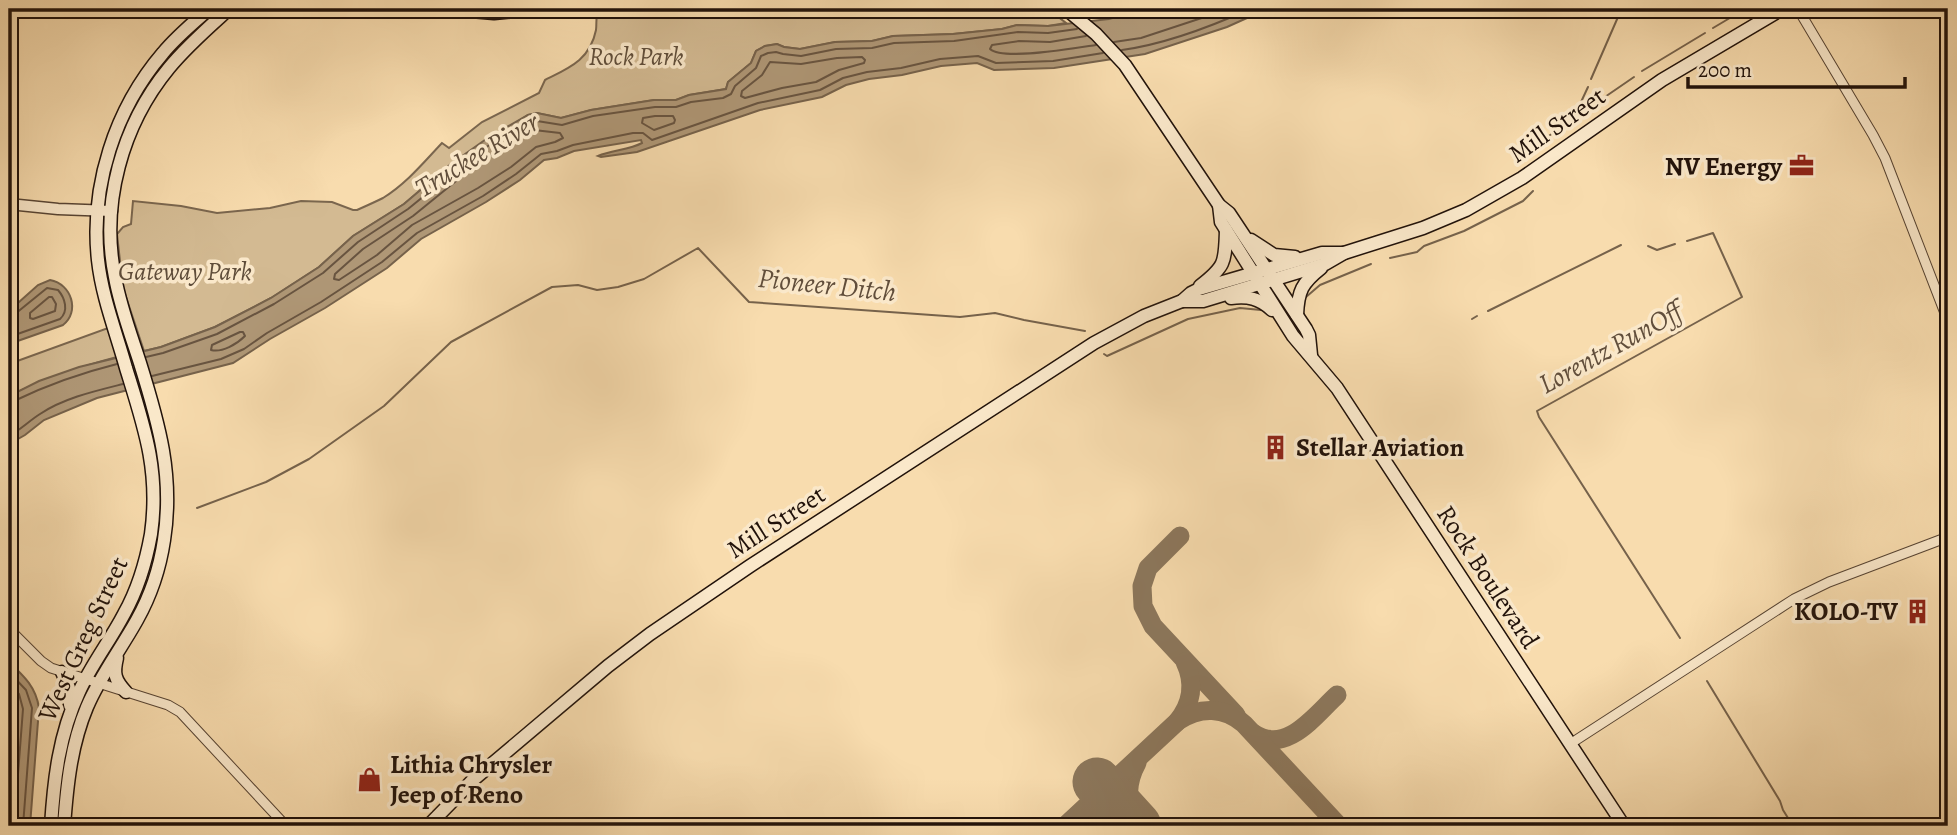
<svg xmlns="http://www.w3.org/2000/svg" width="1957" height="835" font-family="Alegreya,serif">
  <rect width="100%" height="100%" fill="#f8dcae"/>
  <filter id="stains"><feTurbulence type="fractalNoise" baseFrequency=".00286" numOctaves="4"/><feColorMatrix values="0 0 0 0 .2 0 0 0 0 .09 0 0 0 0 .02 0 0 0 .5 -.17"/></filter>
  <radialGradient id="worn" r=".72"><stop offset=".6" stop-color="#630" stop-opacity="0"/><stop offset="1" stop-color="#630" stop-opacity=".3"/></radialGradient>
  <!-- green -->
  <g fill="#d3ba92" stroke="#7a664e" stroke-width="2">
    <path d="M600,9H1048L1066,23L1048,26L1017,25L1002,29L953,34L893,36L872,41L835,42L800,49L784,47L777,44L765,46L756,51L751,63L728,82L726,89L689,95L676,100H654L591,110L561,118L537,113L528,115L451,164L404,204L353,236L319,267L271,298L215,327L161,347L144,351L123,288L117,234L123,227L131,224L133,201L181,206L217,213L270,208L301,201L332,202L353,210H357C366,206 375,202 383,198C407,183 423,163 442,143L449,148L482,122L539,93L545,80C569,68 590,60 596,30C597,21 595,15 600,9Z"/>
    <path d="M108,328L117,357C79,367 44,379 9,396V364Z"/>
  </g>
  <!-- water -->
  <g fill="#af9776" stroke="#76624b" stroke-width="2">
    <path d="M1144,9H1267L1227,27L1145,54L1054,68L994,70L977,63L941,66L902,75L869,79L846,85L822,97L760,110L637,152L601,157L598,156C612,150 629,150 642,143L641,140L574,151L557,158L544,160L520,180L486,202L421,239L387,268L325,308L270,339L233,363L97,398L44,420L25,435L9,444V396L39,381L79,367L161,347L215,327L271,298L319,267L353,236L404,204L451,164L489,137L528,115L537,113L561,118L591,110L654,100H676L689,95L726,89L728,82L751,63L756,51L765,46L777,44L784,47L800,49L835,42L872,41L893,36L953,34L1002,29L1017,25L1048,26L1109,19Z"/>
    <path d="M50,280C72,284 80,312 63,325L9,344V311L38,285Z"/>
    <path d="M9,662C24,676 36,687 39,708L30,826H9Z"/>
  </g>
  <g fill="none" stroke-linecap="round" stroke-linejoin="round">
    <!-- shore -->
    <g stroke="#685440" stroke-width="2">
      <path d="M1086,36L1050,42L1019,41L992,45L990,49C1003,61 1076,48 1096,45"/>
      <path d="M1114,42L1141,38L1229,9"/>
      <path d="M1122,50C1166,44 1210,27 1250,9"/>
      <path d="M862,57L865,60L864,63L839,70L816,82L782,88L745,98L741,96L742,91L762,75L770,62L801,64L837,58Z"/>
      <path d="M655,116H673L675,120L674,123L654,130L642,123L643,118Z"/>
      <path d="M534,130L560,133L563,138L555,142L536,147L511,167L478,188L412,225L377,255L339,280L334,279L335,274L363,249L413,216L461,177L497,151Z"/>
      <path d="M49,297H52L56,304L55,311L33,319L30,318V313Z"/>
      <path d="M9,315L15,314L47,288L58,290C65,298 69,311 60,319L9,337"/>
      <path d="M240,332H243L245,336C237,344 222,353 211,350L212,345Z"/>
      <path d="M146,357L163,353L217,334L274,304L323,273L358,242L408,209L456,170L492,143L531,122L537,121L562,125L593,116L655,107H676L691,102L723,98L731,94L735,86L756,68L761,56L768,53L776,52L783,54L801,56L836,49L872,48L894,43L954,41L1018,32L1048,33L1077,29"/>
      <path d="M152,376L221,359L244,349L267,333L321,302L382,262L417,233L483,196L516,174L541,154L557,151L573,145L633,133H643L652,140L758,103L820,90L843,78L867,72L901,68L940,59L978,56L996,63L1053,61L1103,53"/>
      <path d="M9,401H14C47,385 81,373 117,364"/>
      <path d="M9,436C20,430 29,421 40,414C64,398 95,391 123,384"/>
      <path d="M9,672L26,690L32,708L23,826"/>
      <path d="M9,684L19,694L23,709L14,826"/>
    </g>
    <!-- stream -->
    <g stroke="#76624b" stroke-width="2">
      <path d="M1713,28L1745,9"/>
      <path d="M1642,71L1705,33"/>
      <path d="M1591,79L1618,17L1616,9"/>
      <path d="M1583,112L1634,77"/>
      <path d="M1531,154L1533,147L1583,112L1581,102L1588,87"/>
      <path d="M1648,246L1657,250L1675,244"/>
      <path d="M1390,258L1417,252L1424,246L1464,231L1523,201L1533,191"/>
      <path d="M1306,297L1320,285L1371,264"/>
      <path d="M1488,311L1621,245"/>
      <path d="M1472,319L1477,316"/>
      <path d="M1104,354L1107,356L1188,319L1240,308L1261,310"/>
      <path d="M197,508L266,482L309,459L384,406L451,342L552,287L578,285L597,290L618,287L644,279L698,248L749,302L960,317L995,313L1024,320L1085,331"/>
      <path d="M1680,638L1539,417L1537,411L1742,297L1713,233L1687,241"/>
      <path d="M1707,681L1780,801L1783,810L1793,826"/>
    </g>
    <!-- taxiway -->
    <g stroke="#8c775c" stroke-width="19">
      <path d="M1180,536L1148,568L1142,586L1143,606L1153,626L1236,715"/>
      <path d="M1177,722C1192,704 1195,683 1185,662"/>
      <path d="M1253,733C1286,756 1315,715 1337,695"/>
      <path d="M1133,822C1127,800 1126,783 1137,763"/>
      <path d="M1070,825C1090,815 1111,815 1133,822"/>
      <path d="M1065,826L1178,721C1200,706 1225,707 1244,724L1339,826"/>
    </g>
    <!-- runway -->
    <path stroke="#8c775c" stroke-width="49" d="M1097,782L1137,826"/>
    <defs>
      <g id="minor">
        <path d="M1798,9L1873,135L1885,158L1948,321"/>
        <path d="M9,629L41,661L51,668L168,705L180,712L286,826"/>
        <path d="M1570,744L1794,599L1829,582L1948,537"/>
      </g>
      <path id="tertiary" d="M9,204L58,209L112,211"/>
      <g id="secondary">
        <path d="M448,9L494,13L537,9"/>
        <path d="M1066,9L1096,34L1125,65L1219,205L1229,213L1306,329L1309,335L1311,355"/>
        <path d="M1219,205L1221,222L1293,336L1337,388L1624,826"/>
        <path d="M1251,240L1274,255L1295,257"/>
        <path d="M1200,286C1226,266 1225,262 1226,230"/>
        <path d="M1231,298C1248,296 1259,298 1272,310"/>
        <path d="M1182,301H1203L1325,264L1344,253L1423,228L1466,210L1522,178L1662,80L1782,9"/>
        <path d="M1297,315C1298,291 1302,283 1321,268"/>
        <path d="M117,658C113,674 115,680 126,692"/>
        <path d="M62,672L69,688L70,705"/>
        <path d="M51,826C54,779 59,735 79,692C91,665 110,641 124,614C138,589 146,562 151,534C160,471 144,426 126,368C116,332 102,297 98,260C90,186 115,109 163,53C176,37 193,23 209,9"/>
        <path d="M64,826C67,785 71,745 87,707C100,676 121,649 137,620C151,595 160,567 164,540C174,476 159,424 140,363C131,335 120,306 115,277C100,204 122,125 169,68C187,46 208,28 229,9"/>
        <path d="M428,826L473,780L608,666L650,634L750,566L1094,343L1144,316L1182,301L1191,293L1199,289L1322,253H1344"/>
      </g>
    </defs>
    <!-- minor casing -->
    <use href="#minor" stroke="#574433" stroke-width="11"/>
    <!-- tertiary casing -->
    <use href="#tertiary" stroke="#574433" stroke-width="13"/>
    <!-- secondary casing -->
    <use href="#secondary" stroke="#21120a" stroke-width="15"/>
    <!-- minor -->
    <use href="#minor" stroke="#fae8ca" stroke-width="9"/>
    <!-- tertiary -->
    <use href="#tertiary" stroke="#fae8ca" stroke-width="10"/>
    <!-- secondary -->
    <use href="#secondary" stroke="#fae8ca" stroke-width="12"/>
  </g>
  <!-- icons -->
  <defs>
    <symbol id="office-bare" viewBox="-9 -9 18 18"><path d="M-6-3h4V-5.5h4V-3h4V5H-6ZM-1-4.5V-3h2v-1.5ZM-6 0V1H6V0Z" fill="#8f2418" stroke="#fae8ca" stroke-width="2.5" paint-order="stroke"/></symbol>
    <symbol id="building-bare" viewBox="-9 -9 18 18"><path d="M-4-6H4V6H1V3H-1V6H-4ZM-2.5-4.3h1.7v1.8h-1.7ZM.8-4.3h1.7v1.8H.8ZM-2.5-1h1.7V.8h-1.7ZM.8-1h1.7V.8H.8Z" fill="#8f2418" stroke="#fae8ca" stroke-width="2.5" paint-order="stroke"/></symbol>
    <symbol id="shop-bare" viewBox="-9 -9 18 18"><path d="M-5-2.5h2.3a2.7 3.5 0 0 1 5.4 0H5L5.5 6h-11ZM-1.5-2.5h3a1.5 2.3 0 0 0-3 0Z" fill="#8f2418" stroke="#fae8ca" stroke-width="2.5" paint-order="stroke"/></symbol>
  </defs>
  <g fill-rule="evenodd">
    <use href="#office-bare" x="1784" y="148" width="35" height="35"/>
    <use href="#building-bare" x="1258" y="430" width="35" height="35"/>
    <use href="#building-bare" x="1900" y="594" width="35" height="35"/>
    <use href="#shop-bare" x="352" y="762" width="35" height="35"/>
  </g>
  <g text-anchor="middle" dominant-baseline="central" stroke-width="7" stroke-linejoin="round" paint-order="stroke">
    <!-- park labels -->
    <g font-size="26" font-style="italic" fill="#5f4d3a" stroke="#fae8ca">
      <text x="636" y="56">Rock Park</text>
      <text x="185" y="271">Gateway Park</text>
    </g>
    <!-- street labels -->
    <g font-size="26" fill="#21120a" stroke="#fae8ca">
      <text transform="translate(1557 125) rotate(-35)">Mill Street</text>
      <text transform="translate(776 522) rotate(-33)">Mill Street</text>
      <text transform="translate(1488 577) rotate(57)">Rock Boulevard</text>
      <text transform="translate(83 639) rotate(-65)">West Greg Street</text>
    </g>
    <!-- poi labels -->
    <g font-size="26" font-weight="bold" fill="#21120a" stroke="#fae8ca" text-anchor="end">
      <text x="1782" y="166">NV Energy</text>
      <text x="1296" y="447" text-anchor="start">Stellar Aviation</text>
      <text x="1898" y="611">KOLO-TV</text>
      <text x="390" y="764" text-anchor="start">Lithia Chrysler<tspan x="390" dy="30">Jeep of Reno</tspan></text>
    </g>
    <!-- water labels -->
    <g font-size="28" font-style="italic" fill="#614e3b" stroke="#fae8ca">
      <text transform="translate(477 155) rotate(-31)">Truckee River</text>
      <text transform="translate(827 285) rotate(6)">Pioneer Ditch</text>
      <text transform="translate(1610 348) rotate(-29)">Lorentz RunOff</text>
    </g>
  </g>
  <!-- margin -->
  <rect width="1957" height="835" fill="none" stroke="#f8dcae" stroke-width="35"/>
  <rect x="10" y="10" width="1936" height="814" fill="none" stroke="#21120a" stroke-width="3.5"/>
  <rect x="18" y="18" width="1922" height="800" fill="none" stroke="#21120a" stroke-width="2"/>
  <!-- scale -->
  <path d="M1688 77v10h217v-10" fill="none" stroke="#21120a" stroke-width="3.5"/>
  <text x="1698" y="77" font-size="21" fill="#21120a" stroke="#fae8ca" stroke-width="5" paint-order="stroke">200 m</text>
  <rect width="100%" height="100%" filter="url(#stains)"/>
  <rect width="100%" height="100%" fill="url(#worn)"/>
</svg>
